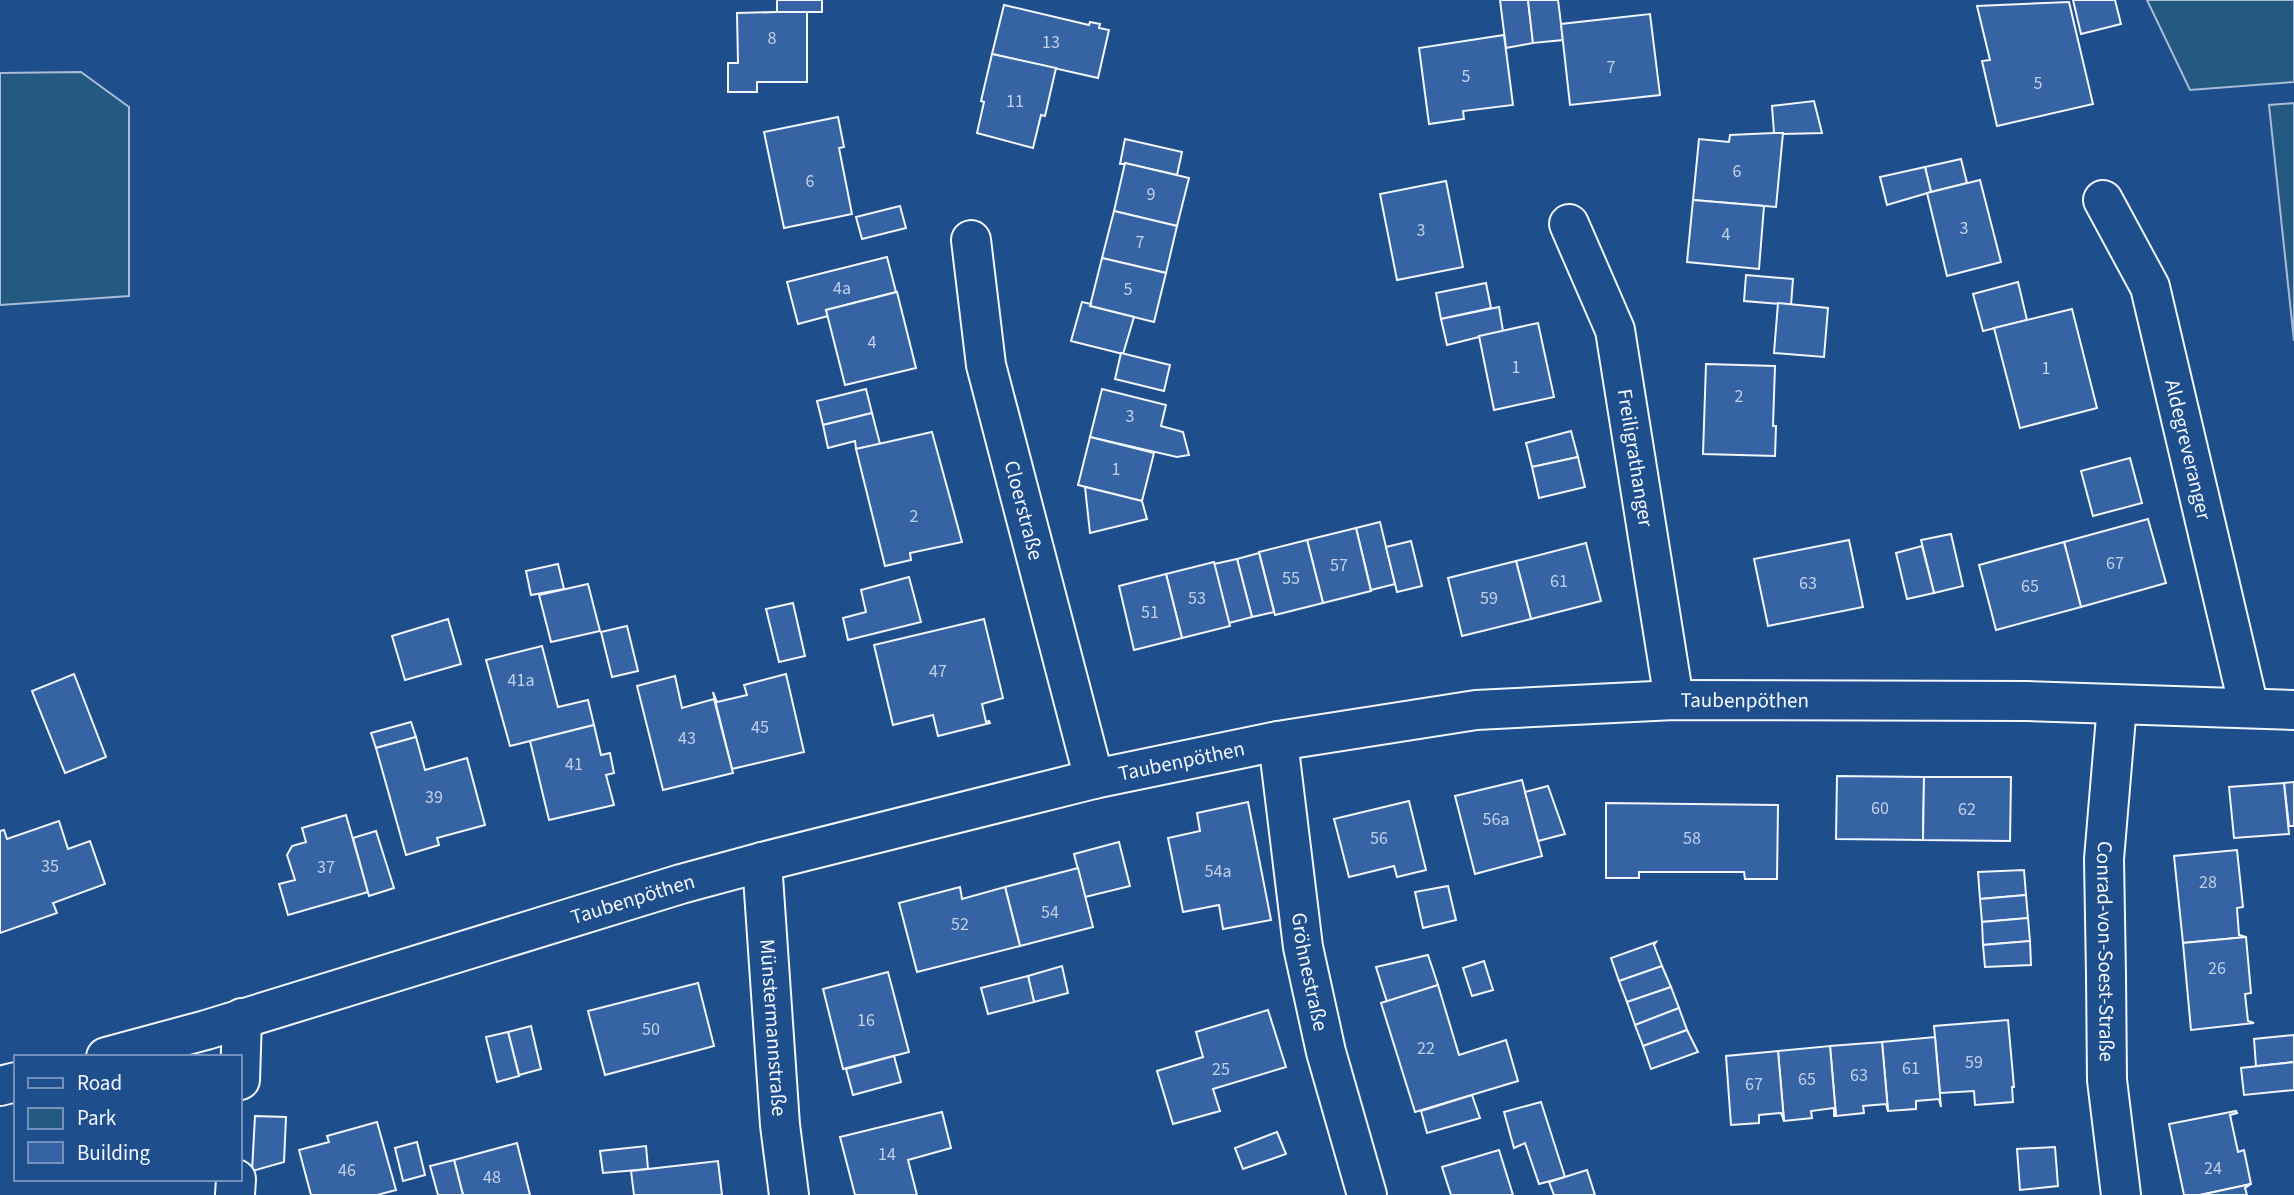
<svg xmlns="http://www.w3.org/2000/svg" width="2294" height="1195" font-family="'Source Sans 3',sans-serif">
  <rect width="100%" height="100%" fill="#1f4e8c"/>
  <!-- green -->
  <g fill="#245a82" stroke="#a8bbd7" stroke-width="2">
    <path d="M2147,0H2294V82L2190,90Z"/>
    <path d="M81,72L129,107V296L0,305V73Z"/>
    <path d="M2294,103V341L2269,105Z"/>
  </g>
  <!-- building -->
  <g fill="#3563a3" stroke="#f2f6ff" stroke-width="2">
    <rect x="777" y="0" width="45" height="12"/>
    <path d="M1500,0H1528L1533,43L1506,48Z"/>
    <path d="M1528,0H1558L1563,40L1533,43Z"/>
    <path d="M2073,0H2115L2121,24L2081,34Z"/>
    <path d="M2069,2L2093,104L1997,126L1982,61L1990,60L1977,6Z"/>
    <path d="M1004,5L1089,25L1090,22L1100,24L1099,28L1109,30L1098,78L992,54Z"/>
    <path d="M777,12H807V82H757V92H728V63H738L737,13Z"/>
    <path d="M1650,14L1660,95L1570,105L1561,24Z"/>
    <path d="M1504,35L1513,105L1463,111L1464,119L1429,124L1419,48Z"/>
    <path d="M992,54L1056,68L1045,116L1041,115L1033,148L977,133L984,102L981,101Z"/>
    <path d="M1814,101L1822,133L1783,134V133H1774L1772,106Z"/>
    <path d="M838,117L844,147L839,148L852,214L784,228L764,132Z"/>
    <path d="M1774,133H1783L1776,207L1693,200L1699,139L1729,142L1730,135Z"/>
    <path d="M1125,139L1182,152L1177,175L1125,163L1124,164H1120Z"/>
    <path d="M1961,159L1967,183L1931,192L1925,167Z"/>
    <path d="M1125,163L1189,178L1177,226L1114,211Z"/>
    <path d="M1925,167L1931,192L1887,205L1880,177Z"/>
    <path d="M1980,180L2001,262L1947,276L1927,193Z"/>
    <path d="M1446,181L1463,267L1397,280L1380,194Z"/>
    <path d="M1693,200L1764,206L1759,269L1687,262Z"/>
    <path d="M900,206L906,228L862,239L856,217Z"/>
    <path d="M1114,211L1177,226L1166,273L1102,258Z"/>
    <path d="M887,257L896,292L826,310L828,316L798,324L787,282Z"/>
    <path d="M1102,258L1166,273L1154,322L1090,306Z"/>
    <path d="M1746,275L1793,279L1791,305L1744,301Z"/>
    <path d="M2018,282L2027,320L1983,331L1973,294Z"/>
    <path d="M1486,283L1491,308L1441,319L1436,293Z"/>
    <path d="M897,292L916,368L845,385L826,310Z"/>
    <path d="M1082,302L1091,304L1090,306L1134,317L1123,354L1071,341Z"/>
    <path d="M1778,303L1828,308L1824,357L1774,353Z"/>
    <path d="M1499,307L1503,331L1447,345L1441,319Z"/>
    <path d="M2072,309L2097,408L2020,428L1994,328Z"/>
    <path d="M1538,323L1554,397L1494,410L1479,336Z"/>
    <path d="M1121,353L1170,365L1164,391L1115,379Z"/>
    <path d="M1706,364L1775,366L1773,426H1776L1775,456L1703,454Z"/>
    <path d="M866,389L872,413L823,425L817,401Z"/>
    <path d="M1102,389L1166,405L1161,426L1183,432L1189,455L1177,457L1090,437Z"/>
    <path d="M872,413L880,444L856,449L855,441L828,448L823,425Z"/>
    <path d="M1571,431L1578,457L1532,467L1526,443Z"/>
    <path d="M932,432L962,542L910,553L911,560L885,566L856,449Z"/>
    <path d="M1090,437L1154,453L1142,501L1078,485Z"/>
    <path d="M1578,457L1585,487L1539,498L1532,467Z"/>
    <path d="M2130,458L2142,503L2093,516L2081,471Z"/>
    <path d="M1085,487L1142,501L1147,519L1090,533Z"/>
    <path d="M2148,519L2166,583L2081,607L2064,542Z"/>
    <path d="M1380,522L1395,584L1371,590L1356,528Z"/>
    <path d="M1356,528L1371,591L1323,603L1307,540Z"/>
    <path d="M1951,534L1963,586L1934,593L1921,540Z"/>
    <path d="M1307,540L1323,603L1275,615L1259,552Z"/>
    <path d="M1849,540L1863,607L1768,626L1754,559Z"/>
    <path d="M1411,541L1422,586L1397,592L1386,547Z"/>
    <path d="M2064,542L2081,607L1996,630L1979,565Z"/>
    <path d="M1586,543L1601,601L1531,619L1516,561Z"/>
    <path d="M1922,546L1934,593L1907,599L1896,553Z"/>
    <path d="M1259,553L1274,612L1252,617L1237,559Z"/>
    <path d="M1237,559L1252,617L1229,623L1214,564Z"/>
    <path d="M1516,561L1531,619L1462,636L1448,578Z"/>
    <path d="M1214,562L1230,626L1182,638L1166,574Z"/>
    <path d="M558,564L564,589L531,595L526,571Z"/>
    <path d="M1166,574L1182,638L1134,650L1119,586Z"/>
    <path d="M909,577L921,622L848,640L843,618L866,612L861,590Z"/>
    <path d="M588,584L600,631L551,642L539,595Z"/>
    <path d="M793,603L805,656L779,662L766,609Z"/>
    <path d="M448,619L461,664L405,680L392,636Z"/>
    <path d="M984,619L1003,698L982,704L986,722L989,721L990,723L938,736L933,715L893,725L874,645Z"/>
    <path d="M627,626L638,671L612,677L601,632Z"/>
    <path d="M542,646L558,707L588,700L594,725L510,746L486,660Z"/>
    <path d="M74,674L106,757L65,773L32,691Z"/>
    <path d="M786,674L804,752L732,769L713,692L717,702L747,695L744,685Z"/>
    <path d="M675,676L682,708L714,699L733,773L663,790L637,686Z"/>
    <path d="M411,722L416,737L376,748L371,733Z"/>
    <path d="M594,725L601,755L610,753L614,773L606,775L614,805L549,820L530,741Z"/>
    <path d="M416,737L425,770L467,758L485,825L437,838L439,845L406,855L376,748Z"/>
    <path d="M1837,776L1924,777L1923,840L1836,839Z"/>
    <path d="M1924,777H2011L2010,841L1923,840Z"/>
    <path d="M1522,780L1542,856L1475,874L1455,796Z"/>
    <path d="M2294,782V826H2289L2284,783Z"/>
    <path d="M2284,783L2289,834L2234,838L2229,787Z"/>
    <path d="M1548,786L1565,834L1538,841L1525,792Z"/>
    <path d="M1409,801L1426,870L1397,877L1394,866L1349,877L1334,819Z"/>
    <path d="M1248,802L1271,920L1223,929L1219,905L1183,912L1168,838L1200,831L1197,813Z"/>
    <path d="M1606,803L1778,805L1777,879H1745L1744,872H1639V878H1606Z"/>
    <path d="M346,815L368,892L288,915L279,884L295,880L287,855L292,846L306,842L302,828Z"/>
    <path d="M59,821L68,849L90,841L105,884L53,903L57,913L0,933V831L4,830L7,839Z"/>
    <path d="M376,831L394,888L369,896L353,838Z"/>
    <path d="M1119,842L1130,886L1085,897L1074,854Z"/>
    <path d="M2237,850L2243,907L2237,908L2239,935L2246,937L2183,943L2174,856Z"/>
    <path d="M1078,868L1093,927L1020,946L1005,887Z"/>
    <path d="M2024,870L2026,895L1980,899L1978,872Z"/>
    <path d="M1448,886L1456,920L1423,928L1415,892Z"/>
    <path d="M960,887L962,899L1005,887L1020,946L917,972L899,903Z"/>
    <path d="M2026,895L2028,918L1982,922L1980,899Z"/>
    <path d="M2028,918L2030,941L1983,945L1982,922Z"/>
    <path d="M2246,937L2251,993L2245,994L2248,1021L2254,1023L2191,1030L2183,943Z"/>
    <path d="M2030,941L2031,965L1985,967L1983,945Z"/>
    <path d="M1656,942L1654,945L1662,966L1619,981L1611,958Z"/>
    <path d="M1428,955L1438,985L1387,1002L1376,967Z"/>
    <path d="M1484,961L1493,990L1472,996L1463,968Z"/>
    <path d="M1062,966L1068,993L1034,1002L1028,976Z"/>
    <path d="M1662,966L1671,987L1627,1002L1619,981Z"/>
    <path d="M888,972L909,1052L843,1069L823,989Z"/>
    <path d="M1028,976L1034,1002L988,1014L981,988Z"/>
    <path d="M698,983L714,1046L605,1075L588,1011Z"/>
    <path d="M1438,985L1459,1055L1506,1040L1518,1081L1415,1112L1381,1003Z"/>
    <path d="M1671,987L1679,1008L1635,1025L1627,1002Z"/>
    <path d="M1679,1008L1687,1030L1643,1046L1635,1025Z"/>
    <path d="M1268,1010L1286,1067L1213,1089L1220,1111L1173,1124L1157,1071L1203,1057L1196,1032Z"/>
    <path d="M2008,1020L2014,1087H2012L2013,1102L1975,1105L1974,1091L1940,1093L1934,1026Z"/>
    <path d="M531,1026L541,1069L519,1075L508,1032Z"/>
    <path d="M1687,1030L1698,1052L1651,1069L1643,1046Z"/>
    <path d="M508,1032L519,1076L497,1082L486,1037Z"/>
    <path d="M2294,1035V1062L2256,1066L2254,1039Z"/>
    <path d="M1935,1037L1941,1107L1939,1099L1916,1101V1109L1888,1111L1882,1042Z"/>
    <path d="M1882,1042L1888,1111L1886,1104L1863,1106L1864,1113L1836,1116L1830,1046Z"/>
    <path d="M1830,1046L1836,1116H1834V1108L1811,1111L1812,1118L1784,1121L1778,1051Z"/>
    <path d="M1778,1051L1784,1121L1781,1113L1759,1115V1123L1731,1125L1726,1056Z"/>
    <path d="M894,1056L901,1082L853,1095L846,1069Z"/>
    <path d="M2294,1062V1090L2244,1095L2241,1068Z"/>
    <path d="M1472,1095L1480,1118L1427,1133L1421,1111Z"/>
    <path d="M1541,1102L1565,1177L1539,1184L1525,1143L1514,1148L1504,1112Z"/>
    <path d="M2236,1111L2237,1113L2230,1115L2238,1152L2244,1150L2251,1184L2200,1195H2184L2169,1124Z"/>
    <path d="M942,1112L951,1148L908,1160L917,1195H855L840,1137Z"/>
    <path d="M255,1116L286,1117L284,1162L252,1171Z"/>
    <path d="M377,1122L396,1190L377,1195H311L299,1150L329,1142L327,1136Z"/>
    <path d="M1277,1132L1286,1154L1243,1169L1235,1148Z"/>
    <path d="M417,1142L425,1175L403,1181L395,1148Z"/>
    <path d="M517,1143L530,1195H463L454,1160Z"/>
    <path d="M646,1146L648,1169L603,1173L600,1151Z"/>
    <path d="M2055,1147L2058,1186L2020,1190L2017,1149Z"/>
    <path d="M1499,1150L1513,1195H1451L1442,1167Z"/>
    <path d="M454,1160L463,1195H438L430,1166Z"/>
    <path d="M718,1161L722,1195H634L631,1171Z"/>
    <path d="M1587,1170L1595,1195H1554L1549,1182Z"/>
    <path d="M2251,1184L2245,1188L2247,1195H2200Z"/>
  </g>
  <g fill="none" stroke-linecap="round" stroke-linejoin="round">
    <defs>
      <g id="street">
        <path id="s1" d="M2103,200L2150,287L2249,708"/>
        <path id="s2" d="M1569,224L1615,330L1674,700"/>
        <path id="s3" d="M971,240L986,365L1094,779"/>
        <path id="s4" d="M2117,705L2104,859L2106,975L2107,1080L2121,1195"/>
        <path id="s5" d="M1278,741L1303,947L1326,1052L1367,1195"/>
        <path id="s6" d="M762,862L780,1125L789,1195"/>
        <path id="s7" d="M106,1057L206,1030L681,884L762,862L1094,779L1278,741L1476,710L1674,700L2027,701L2294,710"/>
        <path d="M240,1080L242,1018"/>
        <path d="M0,1086L16,1082"/>
        <path d="M235,1195L236,1179"/>
      </g>
    </defs>
    <!-- street casing -->
    <use href="#street" stroke="#f2f6ff" stroke-width="42"/>
    <!-- street -->
    <use href="#street" stroke="#1f4e8c" stroke-width="38"/>
  </g>
  <g text-anchor="middle" dominant-baseline="central" stroke-width="5" stroke-linejoin="round" paint-order="stroke">
    <!-- number labels -->
    <g font-size="18" fill="#c3d1e8">
      <text x="772" y="38">8</text>
      <text x="1051" y="42">13</text>
      <text x="1611" y="67">7</text>
      <text x="1466" y="76">5</text>
      <text x="2038" y="83">5</text>
      <text x="1015" y="101">11</text>
      <text x="1737" y="171">6</text>
      <text x="810" y="181">6</text>
      <text x="1151" y="194">9</text>
      <text x="1964" y="228">3</text>
      <text x="1421" y="230">3</text>
      <text x="1726" y="234">4</text>
      <text x="1140" y="242">7</text>
      <text x="842" y="288">4a</text>
      <text x="1128" y="289">5</text>
      <text x="872" y="342">4</text>
      <text x="1516" y="367">1</text>
      <text x="2046" y="368">1</text>
      <text x="1739" y="396">2</text>
      <text x="1130" y="416">3</text>
      <text x="1116" y="469">1</text>
      <text x="914" y="516">2</text>
      <text x="2115" y="563">67</text>
      <text x="1339" y="565">57</text>
      <text x="1291" y="578">55</text>
      <text x="1559" y="581">61</text>
      <text x="1808" y="583">63</text>
      <text x="2030" y="586">65</text>
      <text x="1197" y="598">53</text>
      <text x="1489" y="598">59</text>
      <text x="1150" y="612">51</text>
      <text x="938" y="671">47</text>
      <text x="521" y="680">41a</text>
      <text x="760" y="727">45</text>
      <text x="687" y="738">43</text>
      <text x="574" y="764">41</text>
      <text x="434" y="797">39</text>
      <text x="1880" y="808">60</text>
      <text x="1967" y="809">62</text>
      <text x="1496" y="819">56a</text>
      <text x="1379" y="838">56</text>
      <text x="1692" y="838">58</text>
      <text x="50" y="866">35</text>
      <text x="326" y="867">37</text>
      <text x="1218" y="871">54a</text>
      <text x="2208" y="882">28</text>
      <text x="1050" y="912">54</text>
      <text x="960" y="924">52</text>
      <text x="2217" y="968">26</text>
      <text x="866" y="1020">16</text>
      <text x="651" y="1029">50</text>
      <text x="1426" y="1048">22</text>
      <text x="1974" y="1062">59</text>
      <text x="1911" y="1068">61</text>
      <text x="1221" y="1069">25</text>
      <text x="1859" y="1075">63</text>
      <text x="1807" y="1079">65</text>
      <text x="1754" y="1084">67</text>
      <text x="887" y="1154">14</text>
      <text x="2213" y="1168">24</text>
      <text x="347" y="1170">46</text>
      <text x="492" y="1177">48</text>
    </g>
    <!-- street labels -->
    <g font-size="21" fill="#f2f6ff" stroke="#1f4e8c">
      <text stroke="none"><textPath href="#s1" startOffset="266">Aldegreveranger</textPath></text>
      <text stroke="none"><textPath href="#s2" startOffset="245">Freiligrathanger</textPath></text>
      <text stroke="none"><textPath href="#s3" startOffset="276">Cloerstraße</textPath></text>
      <text stroke="none"><textPath href="#s7" startOffset="1684">Taubenpöthen</textPath></text>
      <text stroke="none"><textPath href="#s7" startOffset="1116">Taubenpöthen</textPath></text>
      <text stroke="none"><textPath href="#s7" startOffset="550">Taubenpöthen</textPath></text>
      <text stroke="none"><textPath href="#s4" startOffset="247">Conrad-von-Soest-Straße</textPath></text>
      <text stroke="none"><textPath href="#s5" startOffset="233">Gröhnestraße</textPath></text>
      <text stroke="none"><textPath href="#s6" startOffset="166">Münstermannstraße</textPath></text>
    </g>
  </g>
  <!-- legend -->
  <rect x="14" y="1055" width="228" height="126" fill="#1f4e8c" stroke="#7391ba" stroke-width="2"/>
  <rect x="28" y="1078" width="35" height="10" fill="#1f4e8c" stroke="#7391ba" stroke-width="2"/>
  <text x="77" y="1090" font-size="21" fill="#f2f6ff">Road</text>
  <rect x="28" y="1108" width="35" height="21" fill="#245a82" stroke="#7391ba" stroke-width="2"/>
  <text x="77" y="1125" font-size="21" fill="#f2f6ff">Park</text>
  <rect x="28" y="1142" width="35" height="21" fill="#3563a3" stroke="#7391ba" stroke-width="2"/>
  <text x="77" y="1160" font-size="21" fill="#f2f6ff">Building</text>
</svg>
